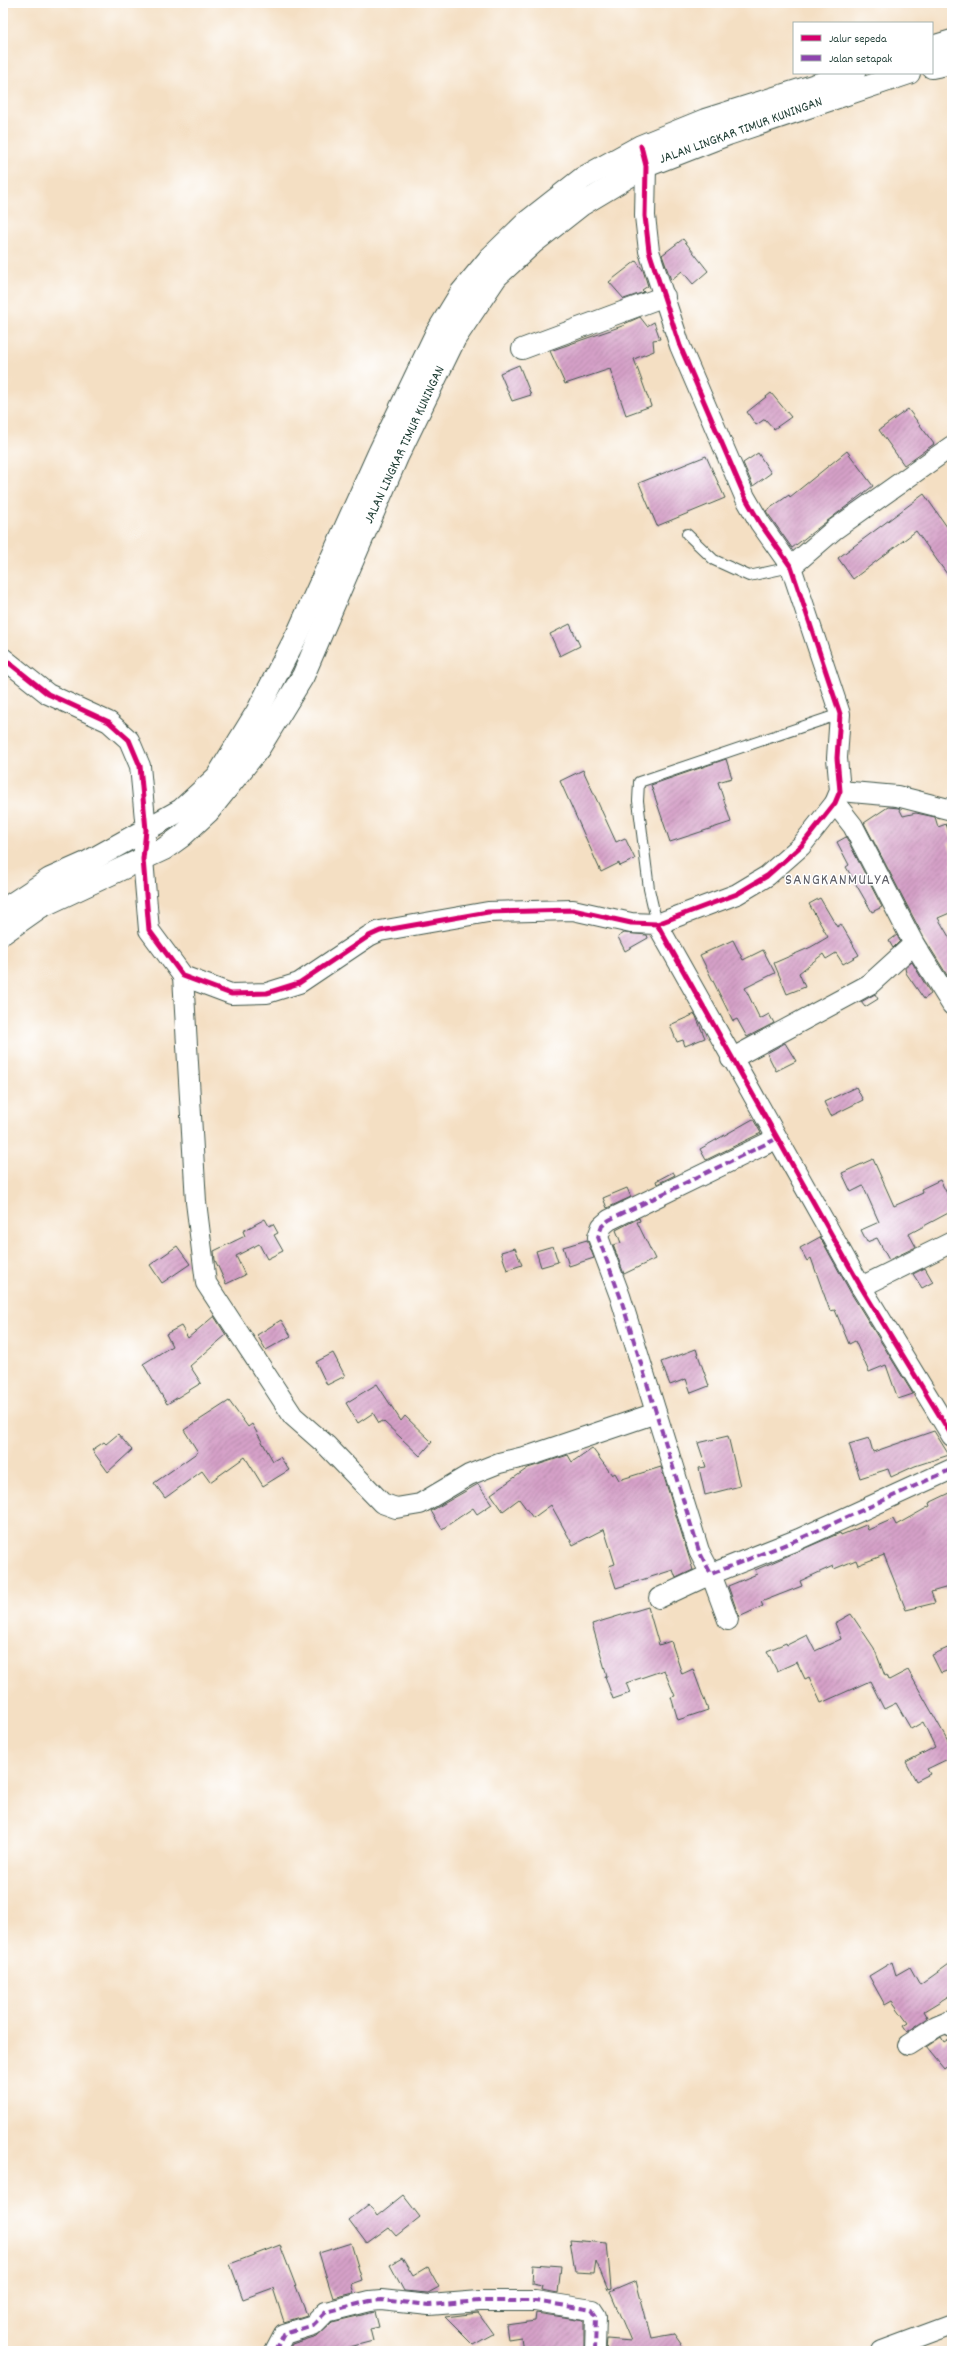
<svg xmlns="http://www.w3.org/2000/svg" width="955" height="2354" font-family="Dekko,sans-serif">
  <defs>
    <pattern id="building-hatch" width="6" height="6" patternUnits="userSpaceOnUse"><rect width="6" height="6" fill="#d5a0c8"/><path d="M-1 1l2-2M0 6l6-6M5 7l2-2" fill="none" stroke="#ac84a3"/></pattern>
  </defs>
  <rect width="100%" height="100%" fill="#fff"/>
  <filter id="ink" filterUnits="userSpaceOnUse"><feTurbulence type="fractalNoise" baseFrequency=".025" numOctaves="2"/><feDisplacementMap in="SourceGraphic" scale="8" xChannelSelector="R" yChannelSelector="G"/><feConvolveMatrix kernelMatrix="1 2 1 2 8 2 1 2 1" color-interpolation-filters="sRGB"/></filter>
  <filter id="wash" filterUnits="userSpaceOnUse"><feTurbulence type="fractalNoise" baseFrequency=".012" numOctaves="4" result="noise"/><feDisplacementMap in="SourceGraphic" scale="16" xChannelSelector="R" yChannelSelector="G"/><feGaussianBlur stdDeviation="0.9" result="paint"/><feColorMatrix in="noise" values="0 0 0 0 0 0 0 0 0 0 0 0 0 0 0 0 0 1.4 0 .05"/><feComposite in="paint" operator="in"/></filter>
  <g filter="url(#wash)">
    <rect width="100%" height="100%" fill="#f4dfc3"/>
    <g id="blocks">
      <!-- building -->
      <g fill="url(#building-hatch)">
        <path d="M683,239L708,271L693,284L682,271L671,280L662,255Z"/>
        <path d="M636,261L643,270L648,286L642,290L644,292L624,299L609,282Z"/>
        <path d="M640,317L647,326L654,322L660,339L653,340L654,351L634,359L651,406L626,415L610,369L565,384L550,351L625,325L624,324Z"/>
        <path d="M519,365L531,395L512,401L500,373Z"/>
        <path d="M771,393L791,417L774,429L765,419L756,425L747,412Z"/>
        <path d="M908,409L934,444L904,465L879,430Z"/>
        <path d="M847,451L873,486L792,548L766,511L789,495L790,497Z"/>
        <path d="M758,453L771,473L753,486L743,463Z"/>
        <path d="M706,456L725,498L657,526L639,483Z"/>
        <path d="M924,494L952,534V581L916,531L853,579L838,558Z"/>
        <path d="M570,624L580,646L560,656L550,634Z"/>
        <path d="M726,759L732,778L718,782L731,822L670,842L651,785Z"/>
        <path d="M583,770L616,842L625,838L635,859L620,866L619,863L601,872L560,781Z"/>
        <path d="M888,807L899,808L903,816L916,813L935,817L938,827L946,824L952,840V842L948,843L952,854V912L938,918L952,942V979L950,980L924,938L864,823Z"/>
        <path d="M846,837L882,907L872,912L846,867L849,865L837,842Z"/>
        <path d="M820,898L837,927L841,924L859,955L843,964L836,953L826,959L823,954L799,973L805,987L787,994L774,963L811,947L828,937L809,904Z"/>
        <path d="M624,933L647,935L648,938L625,951L618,937Z"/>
        <path d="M897,935L900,941L893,948L889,941Z"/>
        <path d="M733,940L743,960L763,950L775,973L745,988L760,1019L769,1014L774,1023L747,1037L737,1019L733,1021L700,955Z"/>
        <path d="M912,962L931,994L924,999L906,973L905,968Z"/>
        <path d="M875,994L878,999L865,1007L861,1002Z"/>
        <path d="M695,1014L705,1038L685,1046L683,1040L677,1042L670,1025Z"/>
        <path d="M785,1043L796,1061L776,1071L767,1053Z"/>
        <path d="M856,1087L863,1100L831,1116L824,1102Z"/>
        <path d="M753,1119L761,1133L706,1160L700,1149Z"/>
        <path d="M873,1159L894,1206L923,1193L921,1189L940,1180L952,1203V1211L909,1234L916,1247L889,1260L877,1238L867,1242L861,1230L879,1222L863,1186L851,1192L842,1173Z"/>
        <path d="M673,1172L675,1175L657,1184L656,1181Z"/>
        <path d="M627,1188L631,1197L607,1208L603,1198Z"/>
        <path d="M639,1218L640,1221L637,1222L655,1259L624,1274L613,1245L621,1243L616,1230Z"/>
        <path d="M265,1219L269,1226L273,1224L278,1233L274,1235L283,1251L267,1259L259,1244L236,1256L245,1275L226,1284L215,1260L214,1251L245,1236L243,1231Z"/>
        <path d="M820,1237L851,1293L913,1394L898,1399L886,1365L869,1372L855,1341L849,1344L835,1310L830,1311L811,1258L807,1261L800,1248Z"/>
        <path d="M587,1240L594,1258L569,1266L563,1247Z"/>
        <path d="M177,1246L190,1264L162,1283L150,1265Z"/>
        <path d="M553,1246L558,1262L541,1267L536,1251Z"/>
        <path d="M515,1248L522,1265L507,1270L501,1252Z"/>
        <path d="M925,1268L933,1282L922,1288L913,1274Z"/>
        <path d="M214,1316L226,1335L190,1366L201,1383L167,1404L143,1364L172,1346L166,1334L181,1326L188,1338Z"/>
        <path d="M281,1320L291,1336L266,1350L257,1335Z"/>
        <path d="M696,1349L709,1386L691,1393L686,1379L670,1385L661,1362Z"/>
        <path d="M333,1353L345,1376L327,1385L316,1362Z"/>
        <path d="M377,1384L401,1421L405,1416L432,1442L420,1456L383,1421L379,1423L373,1413L358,1423L346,1403Z"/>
        <path d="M229,1401L248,1427L252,1424L273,1461L280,1457L289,1470L263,1486L245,1457L210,1482L202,1471L165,1498L154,1483L198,1452L184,1430Z"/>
        <path d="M934,1431L949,1455L915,1466L891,1477L888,1469L860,1478L849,1444L869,1438L873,1452Z"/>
        <path d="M118,1434L132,1450L108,1472L92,1450L104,1442L106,1444Z"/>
        <path d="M728,1436L740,1486L705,1495L699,1468L706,1467L698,1443Z"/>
        <path d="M592,1448L612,1475L615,1473L619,1480L661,1467L693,1570L676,1578L673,1570L616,1588L609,1566L615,1564L604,1529L573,1545L551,1505L533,1518L519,1499L503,1511L491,1494L528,1468L568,1455L572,1462Z"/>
        <path d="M478,1484L492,1504L477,1514L473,1508L442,1529L431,1511Z"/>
        <path d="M952,1492V1586L931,1592L935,1603L906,1610L884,1555L858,1565L856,1560L834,1569L833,1566L800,1581L802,1586L761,1602L763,1606L739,1617L728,1586L757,1574L755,1570L840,1533L841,1535L866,1525L868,1530L893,1519L896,1525L930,1506L929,1503Z"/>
        <path d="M648,1607L659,1645L671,1641L682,1674L693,1669L708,1710L678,1720L671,1697L675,1696L664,1670L626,1683L630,1693L613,1699L605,1676H607L592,1624Z"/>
        <path d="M851,1614L874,1648L885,1676L887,1675L889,1680L908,1670L952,1748V1757L927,1769L930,1774L916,1781L906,1762L935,1747L923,1722L911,1729L896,1703L884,1709L870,1681L821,1703L809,1677L805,1679L797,1662L777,1671L767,1651L786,1643L787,1645L807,1635L815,1651L841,1639L835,1623Z"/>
        <path d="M952,1646V1669L941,1673L932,1655Z"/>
        <path d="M892,1962L896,1975L910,1967L920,1985L952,1962V1994L924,2011L928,2018L907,2032L903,2026L908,2023L892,2001L885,2005L869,1976Z"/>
        <path d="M941,2037L944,2042L952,2037V2062L944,2069L926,2047Z"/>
        <path d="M403,2195L420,2217L396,2236L389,2228L367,2244L349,2220L369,2204L377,2216Z"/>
        <path d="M570,2240L607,2243L611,2289L608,2290L596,2261L594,2273L575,2272Z"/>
        <path d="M351,2243L362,2280L351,2284L354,2293L333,2298L319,2253Z"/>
        <path d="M280,2245L307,2315L284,2322L273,2288L243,2299L230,2264Z"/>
        <path d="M402,2258L413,2276L428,2267L439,2287L428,2293L404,2291L390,2265Z"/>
        <path d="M533,2264L561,2266L558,2293L541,2290L542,2286L532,2284Z"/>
        <path d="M636,2281L651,2338L674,2334L686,2351H606L607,2339L631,2341L610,2292Z"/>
        <path d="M375,2312L379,2327L370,2329L373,2341L334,2351H288L292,2344L317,2336L332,2322Z"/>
        <path d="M478,2313L493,2334L473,2345L445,2317Z"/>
        <path d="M536,2313L584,2320V2351H523L521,2337L508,2339L506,2325L535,2321Z"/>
      </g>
    </g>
  </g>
  <g filter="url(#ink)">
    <use href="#blocks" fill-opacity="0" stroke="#3f5549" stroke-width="1"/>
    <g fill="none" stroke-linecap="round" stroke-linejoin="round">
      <defs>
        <g id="service">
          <path d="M687,534L714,560L749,576L791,567"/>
          <path d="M657,924L649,889L638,801L639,782L840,714"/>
        </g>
        <g id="minor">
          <path d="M643,152L646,166L645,216L649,251L680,346L745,497L760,523L791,567L840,714L837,758L840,791L835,803L801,846L767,876L737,894L657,924"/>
          <path d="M522,349L665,296"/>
          <path d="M791,567L835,529L952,446"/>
          <path d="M3,658L48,694L109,722L129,740L140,766L146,830L143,859L149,930L183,976L231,994L267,993L299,983L369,936L380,931L488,912L573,910L631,923L657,924L861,1287L952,1436"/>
          <path d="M840,791L897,796L952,810"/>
          <path d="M835,803L853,826L914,944L952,1005"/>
          <path d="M183,976L196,1202L206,1283L293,1416L326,1445L382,1503L396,1508L420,1504L469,1475L499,1463L532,1455L656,1413"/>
          <path d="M731,1059L870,984L914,944"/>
          <path d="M776,1139L609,1220L602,1226L598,1237L620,1296L699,1551L711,1574L799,1539L952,1469"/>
          <path d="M861,1287L952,1242"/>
          <path d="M659,1598L711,1574L728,1620"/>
          <path d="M908,2045L936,2027L948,2022L952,2026"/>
          <path d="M275,2351L284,2334L313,2325L326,2312L370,2301L381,2300L429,2305L480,2301H535L592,2310L596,2316L595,2351"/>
          <path d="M882,2351L952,2325"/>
        </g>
        <g id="secondary">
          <path d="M932,47L952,41"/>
          <path d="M932,67L952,63"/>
          <path d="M3,910L50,879L86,863L181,810L217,777L257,712L298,633L379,453L436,334L461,293L490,258L527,222L583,178L641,146L705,120L854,73"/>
          <path d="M3,933L40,907L164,849L182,836L208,812L259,748L303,676L397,457L455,338L496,277L534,242L581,205L646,166L728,134L909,73"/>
        </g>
      </defs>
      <!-- service casing -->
      <use href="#service" stroke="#3f5549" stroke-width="12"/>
      <!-- minor casing -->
      <use href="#minor" stroke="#3f5549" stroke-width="22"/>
      <!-- secondary casing -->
      <use href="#secondary" stroke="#3f5549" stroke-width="24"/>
      <!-- service -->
      <use href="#service" stroke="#fff" stroke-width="10"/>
      <!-- minor -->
      <use href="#minor" stroke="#fff" stroke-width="20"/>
      <!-- secondary -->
      <use href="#secondary" stroke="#fff" stroke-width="22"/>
      <!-- quiet -->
      <g stroke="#8e44ad" stroke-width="4" stroke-dasharray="8 4" stroke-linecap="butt">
        <path d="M776,1139L609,1220L602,1226L598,1237L620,1296L699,1551L711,1574L799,1539L952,1469"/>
        <path d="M275,2351L284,2334L313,2325L326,2312L370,2301L381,2300L429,2305L480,2301H535L592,2310L596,2316L595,2351"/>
      </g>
      <defs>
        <g id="cycleway">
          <path d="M641,146L646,166L645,216L649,251L680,346L745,497L760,523L791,567L840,714L837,758L840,791L835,803L801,846L767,876L737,894L657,924"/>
          <path d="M3,658L48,694L109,722L129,740L140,766L146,830L143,859L149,930L183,976L231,994L267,993L299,983L369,936L380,931L488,912L573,910L631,923L657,924L861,1287L952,1436"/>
        </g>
      </defs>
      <!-- cycleway casing -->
      <use href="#cycleway" stroke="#fff" stroke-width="8"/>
      <!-- cycleway -->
      <use href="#cycleway" stroke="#d6006c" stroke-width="5"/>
    </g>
  </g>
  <g text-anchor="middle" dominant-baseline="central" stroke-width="3" stroke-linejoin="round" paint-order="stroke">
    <!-- street labels -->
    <g font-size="14" fill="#1f3d34" stroke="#fff">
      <text transform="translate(741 131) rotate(-20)">JALAN LINGKAR TIMUR KUNINGAN</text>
      <text transform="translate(405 445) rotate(-65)">JALAN LINGKAR TIMUR KUNINGAN</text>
    </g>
    <!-- quarter labels -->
    <g font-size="16" letter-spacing="1" fill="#5f6068" stroke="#fff">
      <text x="838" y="880">SANGKANMULYA</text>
    </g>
  </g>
  <!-- margin -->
  <rect width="955" height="2354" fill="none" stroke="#fff" stroke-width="16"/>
  <!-- legend -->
  <rect x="793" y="22" width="140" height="52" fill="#ffffff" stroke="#a5b1ae"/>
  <rect x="801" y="35" width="20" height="6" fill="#d6006c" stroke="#a5b1ae"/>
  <text x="829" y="42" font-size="12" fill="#1f3d34">Jalur sepeda</text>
  <rect x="801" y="55" width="20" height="6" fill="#8e44ad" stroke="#a5b1ae"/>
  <text x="829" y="62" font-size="12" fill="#1f3d34">Jalan setapak</text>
</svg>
